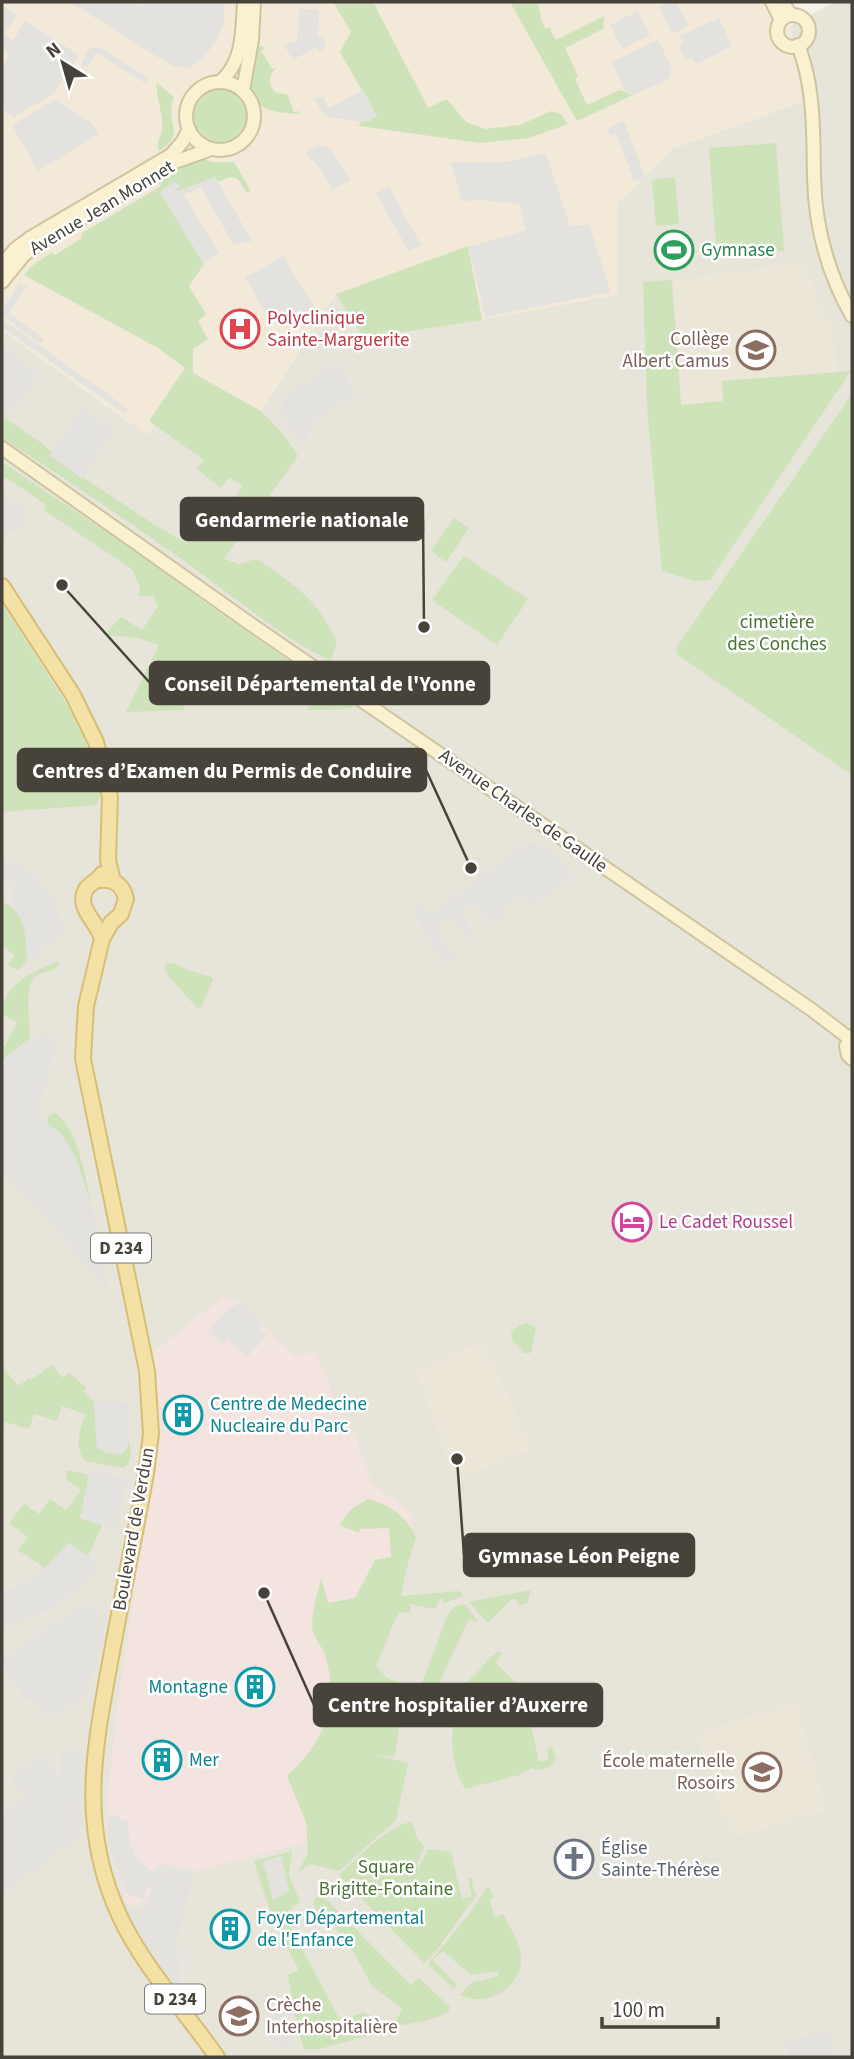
<svg xmlns="http://www.w3.org/2000/svg" width="854" height="2059" font-family="'Source Sans 3',sans-serif">
  <rect width="100%" height="100%" fill="#f4f2eb"/>
  <!-- residential -->
  <path fill="#e7e4da" d="M835,2H852V2057H2V330L130,423L193,374L261,411L336,294L617,203L672,149L802,102L790,26Z"/>
  <!-- commercial -->
  <path fill="#f3e9d9" d="M2,2H764L774,19L790,26L802,102L672,149L617,203V295L482,320L468,247L336,294L261,411L193,374L148,435L2,330Z"/>
  <!-- education -->
  <g fill="#ebe6d7">
    <path d="M806,262L818,300L833,327L837,373L723,381V401L681,405L672,280Z"/>
    <path d="M483,1341L532,1448L497,1465L454,1478L416,1370Z"/>
    <path d="M796,1701L827,1810L732,1838L726,1818H722L696,1734Z"/>
  </g>
  <!-- medical -->
  <path fill="#f3e4e0" d="M223,1297L239,1302L296,1357L314,1352L328,1379L333,1403L356,1437L372,1484L414,1514L331,1837L195,1871L158,1863L147,1901L127,1904L108,1844V1790L120,1689L157,1433L158,1399L153,1352Z"/>
  <!-- green -->
  <g fill="#cee3b9">
    <path d="M333,2H373L428,108L447,99L466,122L485,129L520,125L551,111L561,114L568,124L529,138L480,143L359,126L361,121L366,122L377,116L340,52L351,32Z"/>
    <path d="M510,2H537C541,11 540,19 545,29L549,27L556,40L604,16L603,29L565,48L578,76L575,79L587,105L620,90L633,95L577,121Z"/>
    <path d="M257,45L266,48L261,51L272,69L277,67C268,76 267,84 276,93L287,94L294,112L299,111V114C289,113 274,113 265,108C242,96 254,65 257,45Z"/>
    <path d="M157,83L174,97C164,126 188,132 159,151C155,142 161,138 162,129C164,115 155,94 157,83Z"/>
    <circle cx="220" cy="116" r="28"/>
    <path d="M776,143L784,251L717,257L709,148Z"/>
    <path d="M203,158L212,162H234L251,191L246,192L238,179L230,177L218,182L215,177L176,192L174,190L160,192L204,264L189,286L206,314L198,321L208,339L193,349V373L261,411L283,434L298,456L224,559L239,564L257,559C297,587 314,596 337,641L331,661C284,639 240,602 198,571C134,525 68,480 2,438V416L43,444L52,453L51,456L155,525L182,541L213,531L243,486L229,477L221,488L197,469L204,460L149,421L185,368L158,348L24,275L34,264L52,252L55,255L82,238V233L161,186L158,180L183,165Z"/>
    <path d="M675,177L679,224L656,226L652,180Z"/>
    <path d="M468,246L482,320L364,338L336,294Z"/>
    <path d="M672,280L681,405L723,401L722,381L851,371L710,580L694,581L662,571L647,406L643,282Z"/>
    <path d="M852,394V775L678,655L676,648Z"/>
    <path d="M2,462L200,595L199,598L355,707L330,710H307L317,695L265,661L230,662L203,671L185,687L184,710L126,712L159,645L138,638L104,635L121,617L142,630L158,607L154,596H139L140,587L133,570L44,510L46,505L7,478L2,480Z"/>
    <path d="M454,518L469,528L446,562L431,551Z"/>
    <path d="M464,556L528,599L497,645L432,600Z"/>
    <path d="M3,605L78,722L95,766L101,794L96,805L2,812Z"/>
    <path d="M2,902C26,909 27,940 27,961L18,970L7,965L15,956L2,945Z"/>
    <path d="M58,961L59,964C53,973 43,970 35,977C24,988 30,1024 30,1039L2,1060V1045L5,1046L17,1022L2,1014C2,985 34,971 58,961Z"/>
    <path d="M175,963L184,969L211,977L213,980L201,1007L197,1008L167,974L164,967L167,964Z"/>
    <path d="M55,1113C80,1130 87,1186 93,1214L41,1147L49,1116Z"/>
    <path d="M528,1323L536,1328L531,1353H524L512,1340L511,1333L519,1325Z"/>
    <path d="M52,1365L63,1378L69,1373L86,1387L84,1392L94,1402L97,1448L126,1450L129,1440L131,1454L128,1464L123,1468L85,1461C74,1447 80,1430 85,1414L62,1406L57,1421L34,1414L29,1429L5,1422L2,1433V1366L18,1386L29,1378L31,1380Z"/>
    <path d="M67,1470L89,1475L80,1518L102,1525L88,1556L69,1543L45,1568L18,1550L28,1537L9,1523L24,1504L39,1514L50,1499L66,1510L81,1490L66,1479Z"/>
    <path d="M368,1499C395,1507 401,1513 416,1536L407,1567L401,1596L459,1591L463,1596L444,1603L441,1597L435,1609L409,1604L411,1612L398,1613L376,1666L387,1678L414,1688L405,1709L379,1715L400,1719L395,1757L373,1755L408,1763L396,1820L339,1871L310,1864L298,1872L308,1853L306,1822L287,1776C323,1742 341,1706 325,1655C322,1646 312,1636 312,1626C312,1611 318,1593 321,1578L328,1603L355,1598L375,1560L391,1557L389,1528L360,1529L359,1533L339,1525L351,1509Z"/>
    <path d="M531,1590L527,1603L520,1605L513,1598L488,1623L469,1602Z"/>
    <path d="M465,1604L479,1623L469,1619L426,1711L414,1705L448,1614L454,1607Z"/>
    <path d="M499,1651L502,1654L495,1662L519,1686L524,1694L539,1762L549,1760L547,1749L552,1747L556,1759C551,1769 542,1772 532,1768L520,1775L465,1789C447,1759 448,1711 468,1682C472,1676 478,1672 483,1666C488,1660 492,1655 499,1651Z"/>
    <path d="M412,1822L417,1838L424,1847L416,1866L419,1868L428,1849L451,1852L462,1899L472,1896L468,1878H472L473,1889L477,1894L436,1951L424,1963L339,1875C358,1859 388,1824 412,1822Z"/>
    <path d="M292,1851L289,1875L300,1902L284,1914L342,2024L346,2023L347,2025L353,2022V2016L364,2012L378,2024L379,2029L375,2034L315,2050L304,2049L297,2025L288,1975L299,1970C278,1933 266,1901 254,1861Z"/>
    <path d="M332,1883L336,1888L334,1891L331,1889L324,1897L411,1985L419,1978L450,2007L448,2012C433,2020 417,2023 400,2025L395,2021L403,2009L373,1987L351,1948L333,1924L323,1923L313,1903L319,1893Z"/>
    <path d="M488,1886L494,1897L490,1900L494,1917L503,1914C510,1927 519,1940 521,1955C524,1988 487,2008 460,1995L471,1983L499,1976L497,1971L471,1975L443,1951L433,1960L457,1985L454,1989L428,1964L469,1914Z"/>
  </g>
  <!-- parking -->
  <g fill="#e3e2df">
    <path d="M70,2H133L140,6L143,2H225L223,26L218,38L202,60L188,68L172,66Z"/>
    <path d="M669,2H676L689,26L672,34L659,7Z"/>
    <path d="M2,5L17,15L4,34L13,41L25,21L79,55L53,94L14,117L2,109V67L10,54L2,48Z"/>
    <path d="M299,8L319,10L318,36L324,37L325,48L319,51L316,47L293,60L284,45L297,41Z"/>
    <path d="M638,11L650,35L622,49L610,25Z"/>
    <path d="M719,18L732,46L699,63H695L692,57L686,60L679,46L684,44L680,36Z"/>
    <path d="M658,40L672,69L669,79L633,95L624,90L612,62Z"/>
    <path d="M100,47L148,78L145,83L97,53L87,67L81,64L89,49Z"/>
    <path d="M363,90L377,116L366,122L325,117L314,98L323,97L329,108Z"/>
    <path d="M56,99L91,123L99,134L38,171L12,125Z"/>
    <path d="M624,121L645,177L634,181L616,134L610,136L607,128Z"/>
    <path d="M319,145L329,147L351,180L333,190L321,170L305,153Z"/>
    <path d="M546,153L570,226L589,225L611,292L485,317L469,247L526,230L519,204L482,200L462,201L451,162L501,163Z"/>
    <path d="M215,177L252,241L234,245L201,188L184,195L219,253L204,264L160,192L176,181L180,187L175,190L177,192Z"/>
    <path d="M389,187L421,245L409,252L376,193Z"/>
    <path d="M283,256L318,312L315,316L269,319L245,278Z"/>
    <path d="M19,284L27,286L9,313L44,339L40,344L2,315V310Z"/>
    <path d="M2,319L128,409L125,414L2,327Z"/>
    <path d="M2,347L39,373L7,419L2,416Z"/>
    <path d="M338,362L356,394L312,422L307,442L292,431L282,413L283,396L288,397L302,385Z"/>
    <path d="M82,408L113,429L82,479L50,455Z"/>
    <path d="M2,494L29,512L14,534L8,531L2,539Z"/>
    <path d="M537,842L576,873L534,905L522,894L500,911L503,916L490,924L475,904L461,913L478,939L472,944L452,917L435,929L455,957L444,965L412,911L422,904L428,913L435,912L523,846Z"/>
    <path d="M2,859L23,866L36,875L56,903L63,927L61,940L41,947L44,957L27,961L26,936L21,919L11,904L15,883L2,879Z"/>
    <path d="M49,1033L57,1043L37,1115L62,1134L77,1160L93,1211L109,1292L28,1197L2,1172V1060L26,1041Z"/>
    <path d="M241,1302L263,1325L260,1329L268,1335L247,1357L227,1339L222,1344L209,1331L228,1309Z"/>
    <path d="M94,1402L128,1403L129,1439L126,1450L122,1454L107,1453L97,1448Z"/>
    <path d="M90,1470L127,1478L117,1529L80,1518Z"/>
    <path d="M69,1543L98,1564L89,1578L56,1607L2,1629V1591L25,1583L43,1570Z"/>
    <path d="M83,1605L98,1612L105,1624L97,1661L87,1685L89,1692L48,1719L34,1698L25,1700L2,1663V1658Z"/>
    <path d="M61,1750L80,1752L79,1834L77,1838L2,1894V1815L25,1798L11,1778L41,1754L59,1779Z"/>
    <path d="M118,1815L121,1821H128L129,1839L134,1854L142,1864L151,1870L170,1875L172,1869L193,1874L177,1941L181,1993L134,1931L125,1908L146,1909L152,1888L147,1886L144,1900L126,1893L108,1844V1816Z"/>
    <path d="M281,1856L289,1890L273,1901L263,1861Z"/>
    <path d="M278,2009L291,2024L295,2043L280,2049L260,2023Z"/>
    <path d="M829,2030L835,2055L824,2057H788L785,2042Z"/>
  </g>
  <g fill="none" stroke-linecap="round" stroke-linejoin="round">
    <defs>
      <g id="secondary">
        <path d="M772,2L781,20"/>
        <path d="M782,2L791,15"/>
        <circle cx="793" cy="31" r="16"/>
        <path d="M798,45C815,88 813,132 814,177C815,226 828,274 852,316"/>
        <path d="M220,82C244,61 242,31 244,2"/>
        <circle cx="220" cy="116" r="34"/>
        <path d="M243,91L252,40L254,2"/>
        <path d="M2,265L15,249L30,238L171,155L183,141L189,129"/>
        <path d="M2,282L24,255L34,247L175,162L211,149"/>
        <path d="M2,448L252,625L812,1010L850,1039"/>
        <path d="M852,1036L846,1046L848,1055L852,1059"/>
      </g>
      <g id="primary">
        <path d="M2,586L73,695L96,742L110,797L108,860L113,881"/>
        <path d="M102,874C98,881 91,882 86,889C75,908 98,922 102,939"/>
        <path d="M99,880C114,878 123,885 126,899L121,914L111,923L102,939L86,1006L83,1059L147,1371L151,1434L146,1474C135,1535 122,1596 111,1657C94,1750 78,1827 120,1917C144,1968 185,2011 217,2057"/>
      </g>
    </defs>
    <!-- secondary casing -->
    <use href="#secondary" stroke="#cec5a0" stroke-width="16"/>
    <!-- primary casing -->
    <use href="#primary" stroke="#d7bf76" stroke-width="18"/>
    <!-- secondary -->
    <use href="#secondary" stroke="#f9f1d0" stroke-width="12"/>
    <!-- primary -->
    <use href="#primary" stroke="#f3e1a5" stroke-width="14"/>
  </g>
  <!-- icons -->
  <defs>
    <symbol id="stadium-ring" viewBox="-11 -11 22 22"><circle r="9.5" fill="#fff" stroke="#2e9e5b" stroke-width="1.5"/><path d="M0-5a6.5 5 0 1 0 0 10a6.5 5 0 1 0 0-10ZM-3.5-1.8h7v3.6h-7Z" fill="#2e9e5b"/></symbol>
    <symbol id="hospital-ring" viewBox="-11 -11 22 22"><circle r="9.5" fill="#fff" stroke="#e0444e" stroke-width="1.5"/><path d="M-5-5h3v3.5h4V-5h3V5h-3V1.5h-4V5h-3Z" fill="#e0444e"/></symbol>
    <symbol id="school-ring" viewBox="-11 -11 22 22"><circle r="9.5" fill="#fff" stroke="#8d6e63" stroke-width="1.5"/><path d="M0-5L7-2L0 1L-7-2ZM-4 1L0 2.5L4 1V4Q0 6-4 4Z" fill="#8d6e63"/></symbol>
    <symbol id="hotel-ring" viewBox="-11 -11 22 22"><circle r="9.5" fill="#fff" stroke="#d1479c" stroke-width="1.5"/><path d="M-6-4.5h1.5V1H6V5H4.5V3h-9V5H-6ZM-4 0a1.8 1.8 0 1 1 3.6 0ZM.5 0V-2.5h3Q6-2.5 6 0Z" fill="#d1479c"/></symbol>
    <symbol id="building-ring" viewBox="-11 -11 22 22"><circle r="9.5" fill="#fff" stroke="#0f9aa8" stroke-width="1.5"/><path d="M-4-6H4V6H1V3H-1V6H-4ZM-2.5-4.3h1.7v1.8h-1.7ZM.8-4.3h1.7v1.8H.8ZM-2.5-1h1.7V.8h-1.7ZM.8-1h1.7V.8H.8Z" fill="#0f9aa8"/></symbol>
    <symbol id="church-ring" viewBox="-11 -11 22 22"><circle r="9.5" fill="#fff" stroke="#6b7280" stroke-width="1.5"/><path d="M-1.2-6h2.4v3.5h3.3v2.4h-3.3V6h-2.4V-.1h-3.3v-2.4h3.3Z" fill="#6b7280"/></symbol>
  </defs>
  <g fill-rule="evenodd">
    <use href="#stadium-ring" x="652" y="228" width="44" height="44"/>
    <use href="#hospital-ring" x="218" y="307" width="44" height="44"/>
    <use href="#school-ring" x="734" y="328" width="44" height="44"/>
    <use href="#hotel-ring" x="610" y="1200" width="44" height="44"/>
    <use href="#building-ring" x="161" y="1393" width="44" height="44"/>
    <use href="#building-ring" x="233" y="1665" width="44" height="44"/>
    <use href="#building-ring" x="140" y="1738" width="44" height="44"/>
    <use href="#school-ring" x="740" y="1750" width="44" height="44"/>
    <use href="#church-ring" x="552" y="1837" width="44" height="44"/>
    <use href="#building-ring" x="208" y="1907" width="44" height="44"/>
    <use href="#school-ring" x="217" y="1994" width="44" height="44"/>
  </g>
  <g text-anchor="middle" dominant-baseline="central" stroke-width="5" stroke-linejoin="round" paint-order="stroke">
    <!-- shield labels -->
    <g fill="#fff" stroke="#7e7b75" stroke-width="2">
      <rect x="91" y="1233.5" width="60" height="29" rx="5"/>
      <rect x="145" y="1984.5" width="60" height="29" rx="5"/>
    </g>
    <g font-size="18" font-weight="bold" fill="#47433a">
      <text x="121" y="1248">D 234</text>
      <text x="175" y="1999">D 234</text>
    </g>
    <!-- street labels -->
    <g font-size="19" fill="#47433a" stroke="#fff">
      <text transform="translate(102 208) rotate(-31)">Avenue Jean Monnet</text>
      <text transform="translate(523 811) rotate(35)">Avenue Charles de Gaulle</text>
      <text transform="translate(134 1529) rotate(-80)">Boulevard de Verdun</text>
    </g>
    <!-- leisure labels -->
    <g font-size="19" fill="#27864d" stroke="#fff" text-anchor="start">
      <text x="701" y="250">Gymnase</text>
    </g>
    <!-- health labels -->
    <g font-size="19" fill="#be3a42" stroke="#fff" text-anchor="start">
      <text x="267" y="318">Polyclinique<tspan x="267" dy="22">Sainte-Marguerite</tspan></text>
    </g>
    <!-- education labels -->
    <g font-size="19" fill="#785e54" stroke="#fff" text-anchor="end">
      <text x="729" y="339">Collège<tspan x="729" dy="22">Albert Camus</tspan></text>
      <text x="735" y="1761">École maternelle<tspan x="735" dy="22">Rosoirs</tspan></text>
      <text x="266" y="2005" text-anchor="start">Crèche<tspan x="266" dy="22">Interhospitalière</tspan></text>
    </g>
    <!-- park labels -->
    <g font-size="19" fill="#487333" stroke="#fff">
      <text x="777" y="622">cimetière<tspan x="777" dy="22">des Conches</tspan></text>
      <text x="386" y="1867">Square<tspan x="386" dy="22">Brigitte-Fontaine</tspan></text>
    </g>
    <!-- hotel labels -->
    <g font-size="19" fill="#b23c85" stroke="#fff" text-anchor="start">
      <text x="659" y="1222">Le Cadet Roussel</text>
    </g>
    <!-- culture labels -->
    <g font-size="19" fill="#0d838f" stroke="#fff" text-anchor="start">
      <text x="210" y="1404">Centre de Medecine<tspan x="210" dy="22">Nucleaire du Parc</tspan></text>
      <text x="228" y="1687" text-anchor="end">Montagne</text>
      <text x="189" y="1760">Mer</text>
      <text x="257" y="1918">Foyer Départemental<tspan x="257" dy="22">de l'Enfance</tspan></text>
    </g>
    <!-- worship labels -->
    <g font-size="19" fill="#5b616d" stroke="#fff" text-anchor="start">
      <text x="601" y="1848">Église<tspan x="601" dy="22">Sainte-Thérèse</tspan></text>
    </g>
  </g>
  <!-- callouts -->
  <path fill="none" stroke="#47433a" stroke-width="2.5" d="M424 627L423 519M62 585L150 683M471 868L426 770M457 1459L464 1555M264 1593L314 1705"/>
  <g fill="#47433a" stroke="#fff" stroke-width="2.5">
    <circle cx="424" cy="627" r="7"/>
    <circle cx="62" cy="585" r="7"/>
    <circle cx="471" cy="868" r="7"/>
    <circle cx="457" cy="1459" r="7"/>
    <circle cx="264" cy="1593" r="7"/>
  </g>
  <g fill="#47433a" stroke="#47433a" stroke-width="2.5">
    <rect x="181" y="498" width="242" height="42" rx="7"/>
    <rect x="150" y="662" width="339" height="42" rx="7"/>
    <rect x="18" y="749" width="408" height="42" rx="7"/>
    <rect x="464" y="1534" width="230" height="42" rx="7"/>
    <rect x="314" y="1684" width="288" height="42" rx="7"/>
  </g>
  <g font-size="21" text-anchor="middle" font-weight="bold" fill="#fff">
    <text x="302" y="527">Gendarmerie nationale</text>
    <text x="320" y="691">Conseil Départemental de l'Yonne</text>
    <text x="222" y="778">Centres d’Examen du Permis de Conduire</text>
    <text x="579" y="1563">Gymnase Léon Peigne</text>
    <text x="458" y="1712">Centre hospitalier d’Auxerre</text>
  </g>
  <!-- border -->
  <rect width="854" height="2059" fill="none" stroke="#47433a" stroke-width="7"/>
  <!-- north arrow -->
  <g transform="translate(63 63) rotate(323)" stroke="#ffffff" stroke-width="5" paint-order="stroke">
  <path d="M0-5L12 26L0 18L-12 26Z" fill="#47433a"/>
  <text y="-10" font-size="19" font-weight="bold" text-anchor="middle" fill="#47433a">N</text>
  </g>
  <!-- scale -->
  <path d="M602 2017v10h116v-10" fill="none" stroke="#47433a" stroke-width="3.5"/>
  <text x="612" y="2017" font-size="21" fill="#47433a" stroke="#ffffff" stroke-width="5" paint-order="stroke">100 m</text>
</svg>
